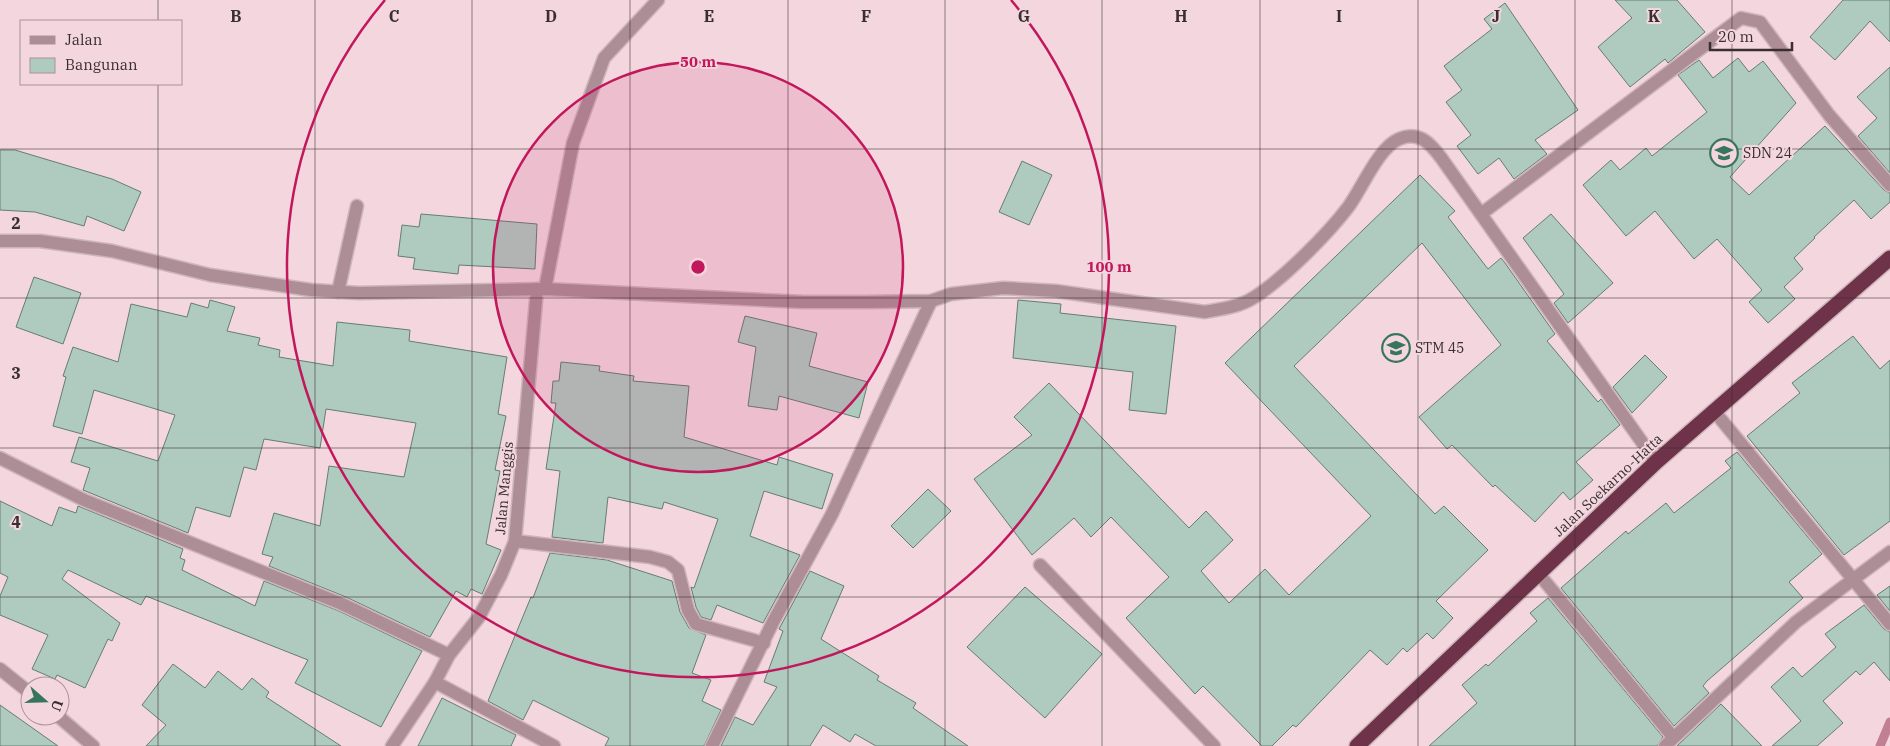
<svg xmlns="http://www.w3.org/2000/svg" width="1890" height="746" font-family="'IBM Plex Serif',serif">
  <rect width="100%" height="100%" fill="#f3d6de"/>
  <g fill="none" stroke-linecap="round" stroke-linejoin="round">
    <!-- stream -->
    <path stroke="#c27f94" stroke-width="9" d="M1880,746L1890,722"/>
  </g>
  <!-- building -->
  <g fill="#afcabf" stroke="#647e74">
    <path d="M1615,0H1677L1705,32L1668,63L1665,59L1630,87L1598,47L1632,18Z"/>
    <path d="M1843,0H1890V42L1870,21L1835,60L1810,37Z"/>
    <path d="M1505,3L1578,110L1535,140L1547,154L1514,179L1499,158L1478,174L1457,146L1471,135L1446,102L1462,90L1444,66L1492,29L1484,19Z"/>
    <path d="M1738,58L1749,72L1763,61L1796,103L1730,177L1749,195L1825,126L1884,190L1890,193V202L1871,219L1854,200L1814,237L1815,238L1794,258L1803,269L1784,287L1795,299L1768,323L1749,302L1762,290L1717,239L1694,259L1655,211L1626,236L1583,185L1611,160L1620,170L1646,148L1652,156L1707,112L1678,75L1699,60L1713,78Z"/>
    <path d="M1890,67V173L1858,136L1877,118L1857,97Z"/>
    <path d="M0,150H15L112,179L141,192L124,231L87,216L84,226L35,212L0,210Z"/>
    <path d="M1022,161L1052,175L1029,225L999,212Z"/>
    <path d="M1420,175L1455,211L1448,217L1488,269L1501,258L1505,263L1555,334L1547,341L1598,402L1601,399L1620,425L1576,462L1593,480L1570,500L1563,492L1535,522L1495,485L1493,487L1452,445L1447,449L1419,417L1501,345L1422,243L1294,366L1435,514L1444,506L1488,550L1436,601L1453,618L1433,639L1427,633L1407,652L1403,648L1387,665L1370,650L1296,727L1293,725L1272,746H1262L1203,686L1195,694L1126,618L1169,577L1111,517L1091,537L1074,518L1032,555L974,479L1032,435L1014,417L1049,383L1189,528L1206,511L1233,540L1201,571L1229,603L1265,569L1289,595L1371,516L1225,363Z"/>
    <path d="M421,214L537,224L535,269L459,265L458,274L413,269L415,258L398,256L402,225L419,227Z"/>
    <path d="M1551,214L1613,283L1568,323L1554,303L1564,294L1523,238Z"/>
    <path d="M34,277L81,293L63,344L16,327Z"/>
    <path d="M210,300L235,307L227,331L260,338L258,345L280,350L279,357L333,366L337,322L410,330L409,341L507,357L498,414L506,416L495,470L500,471L486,544L501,550L482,594L471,589L467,597L456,591L430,637L346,597L269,566L273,557L262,554L274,513L320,526L329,466L404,477L416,423L326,409L320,448L264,439L256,470L244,467L230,517L196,507L188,533L83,490L90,468L71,462L79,437L158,461L175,415L94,390L82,434L53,426L66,377L63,376L73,347L118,362L131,304L187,317L191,303L208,308Z"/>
    <path d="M1018,300L1061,304L1060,313L1176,326L1166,414L1129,410L1133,372L1013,358Z"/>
    <path d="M745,316L817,333L809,366L868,382L859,418L779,396L777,410L748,406L756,347L738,342Z"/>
    <path d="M1853,336L1880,369L1890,360V521L1844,555L1747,436L1800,393L1792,383Z"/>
    <path d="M1645,355L1667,377L1632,413L1613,387Z"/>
    <path d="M561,362L600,366L599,371L634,376L633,381L689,386L684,437L777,465L779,457L833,474L822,509L764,491L750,536L800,555L763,623L717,605L711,620L701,617L696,607L691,587L694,588L718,519L664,502L662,509L608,497L603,543L552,537L560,471L546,469L556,403H551L553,381H559Z"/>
    <path d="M1737,452L1822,554L1789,582L1803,598L1707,681L1703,686L1709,693L1674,726L1561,588L1626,531L1628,534L1666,503L1674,513L1731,468L1725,461Z"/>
    <path d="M928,489L951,511L913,548L891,526Z"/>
    <path d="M0,501L52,526L59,507L76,513L78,506L183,549L180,558L185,560L182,570L255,606L264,581L339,611L422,651L381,727L295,683L308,660L146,596L141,605L68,570L62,579L120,623L112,641L108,639L85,688L57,675L55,679L32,669L48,635L0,615V596L8,577L0,573Z"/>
    <path d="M550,553L607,560L672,581L680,612L689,628L706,635L692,673L711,680L702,701L721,710L704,746H605L609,738L533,700L523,720L488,701L531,597L533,598Z"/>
    <path d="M810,571L844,586L821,639L879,676L877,680L916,703L913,708L968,746H876L855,734L850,742L823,725L810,746H721L735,717L753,725L777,687L764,682L783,631L779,629Z"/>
    <path d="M1890,586V611L1877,595Z"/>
    <path d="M1025,587L1102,654L1045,718L967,647Z"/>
    <path d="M1548,598L1663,737L1657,746H1429L1477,703L1462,685L1486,664L1488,666L1537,621L1530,613Z"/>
    <path d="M1864,605L1884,629L1890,632V681L1874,662L1860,675L1856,671L1823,701L1843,723L1817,746H1772L1801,721L1771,687L1793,667L1802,677L1836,647L1825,634Z"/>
    <path d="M173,664L205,688L218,671L242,690L252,678L269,692L266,697L341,746H146L166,725L142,705Z"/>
    <path d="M442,698L516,735L511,746H418Z"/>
    <path d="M1721,704L1762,746H1677Z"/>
    <path d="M0,705L58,746H0Z"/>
  </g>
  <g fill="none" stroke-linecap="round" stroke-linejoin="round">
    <defs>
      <g id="minor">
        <path d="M1481,214L1741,18L1760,22L1829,115L1890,185"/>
        <path d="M0,241H40L112,251L210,275L311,290L359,293L545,289L803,302H867L931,301L951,294L1003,288L1056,291L1205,312C1221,309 1239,307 1253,298C1282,280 1328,234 1349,206C1362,188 1379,147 1399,139C1419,130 1431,144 1442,159L1656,462"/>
        <path d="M545,289L573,143L604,58L658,0"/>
        <path d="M338,292L357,206"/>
        <path d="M1714,411L1890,624"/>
        <path d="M0,458L84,500L342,604L449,655"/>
        <path d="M515,541L650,557L668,562L678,570L688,610L696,624L764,643"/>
        <path d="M1040,565L1214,746"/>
        <path d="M1538,573L1673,737"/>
        <path d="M0,669L30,693"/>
        <path d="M435,682L554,746"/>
        <path d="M58,716L93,746"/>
        <path d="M392,746L435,682L449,655L479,617L501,575L515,541L537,289"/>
        <path d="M712,746L773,622L832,514L931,301"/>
        <path d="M1665,746L1796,622L1890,552"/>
      </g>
      <path id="highway" d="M1357,746L1656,462L1890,258"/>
    </defs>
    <!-- minor casing -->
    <use href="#minor" stroke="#ceb4bb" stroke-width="15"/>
    <!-- highway casing -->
    <use href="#highway" stroke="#ceb4bb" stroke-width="18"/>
    <!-- minor -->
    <use href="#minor" stroke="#ad8e97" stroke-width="12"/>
    <!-- highway -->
    <use href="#highway" stroke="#6e3348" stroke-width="15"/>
  </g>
  <!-- grid -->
  <path fill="none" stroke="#392e31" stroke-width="1" stroke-opacity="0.55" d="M158,0V21M315,0V746M472,0V746M630,0V746M788,0V746M945,0V746M1102,0V746M1260,0V746M1418,0V746M1575,0V746M1732,0V746M158,84V746M0,149H1890M0,298H1890M0,448H1890M0,597H1890"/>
  <!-- distance rings -->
  <circle cx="698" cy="267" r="205" fill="#c2185b" fill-opacity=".12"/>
  <g fill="none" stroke="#c2185b" stroke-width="2.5">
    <circle cx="698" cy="267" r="205"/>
    <path d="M1011 0A411 411 0 1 1 385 0"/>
  </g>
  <!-- icons -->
  <defs>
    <symbol id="school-ring" viewBox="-11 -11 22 22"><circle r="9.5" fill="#f3d6de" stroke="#387561" stroke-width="1.5"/><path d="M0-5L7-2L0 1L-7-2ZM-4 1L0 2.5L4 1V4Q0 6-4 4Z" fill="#387561"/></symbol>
  </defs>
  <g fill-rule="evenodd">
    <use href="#school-ring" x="1708" y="137" width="32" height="32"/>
    <use href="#school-ring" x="1380" y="332" width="32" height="32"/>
  </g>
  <g text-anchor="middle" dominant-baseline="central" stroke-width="4" stroke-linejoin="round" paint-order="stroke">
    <!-- poi labels -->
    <g font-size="14" fill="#392e31" stroke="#f3d6de" text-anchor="start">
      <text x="1743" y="153">SDN 24</text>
      <text x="1415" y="348">STM 45</text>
    </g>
    <!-- street labels -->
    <g font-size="14" fill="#392e31" stroke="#f3d6de">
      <text transform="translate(1608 485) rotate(-43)">Jalan Soekarno-Hatta</text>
      <text transform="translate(504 488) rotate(-85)">Jalan Manggis</text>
    </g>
  </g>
  <g font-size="16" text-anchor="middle" font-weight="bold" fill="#392e31" stroke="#f3d6de" stroke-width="4" stroke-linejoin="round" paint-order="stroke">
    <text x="236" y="22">B</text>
    <text x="394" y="22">C</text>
    <text x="551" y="22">D</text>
    <text x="709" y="22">E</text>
    <text x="866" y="22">F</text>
    <text x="1024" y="22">G</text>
    <text x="1181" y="22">H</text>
    <text x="1339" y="22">I</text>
    <text x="1496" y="22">J</text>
    <text x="1654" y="22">K</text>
    <text x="16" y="229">2</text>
    <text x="16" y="379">3</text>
    <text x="16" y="528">4</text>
  </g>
  <circle cx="698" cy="267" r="8" fill="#c2185b" stroke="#f3d6de" stroke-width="2.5"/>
  <g font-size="15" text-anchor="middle" font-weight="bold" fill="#c2185b" stroke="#f3d6de" stroke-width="4" stroke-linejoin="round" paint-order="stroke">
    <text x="698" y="67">50 m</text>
    <text x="1109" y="272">100 m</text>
  </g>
  <!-- legend -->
  <rect x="20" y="20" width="162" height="65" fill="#f3d6de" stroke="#a99399"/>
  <rect x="30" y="36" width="25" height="8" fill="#ad8e97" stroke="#a99399"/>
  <text x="65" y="45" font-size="15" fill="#392e31">Jalan</text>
  <rect x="30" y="58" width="25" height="15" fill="#afcabf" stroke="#a99399"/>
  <text x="65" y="70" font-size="15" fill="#392e31">Bangunan</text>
  <!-- north arrow -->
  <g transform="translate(45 701) rotate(110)"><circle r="24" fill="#f3d6de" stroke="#a99399"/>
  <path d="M0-4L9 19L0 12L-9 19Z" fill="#387561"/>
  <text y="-8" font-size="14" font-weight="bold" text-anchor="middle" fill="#392e31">U</text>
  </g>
  <!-- scale -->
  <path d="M1710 42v8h82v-8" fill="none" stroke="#392e31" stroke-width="2.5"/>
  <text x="1718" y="42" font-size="15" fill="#392e31" stroke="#f3d6de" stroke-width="4" paint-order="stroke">20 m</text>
</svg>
